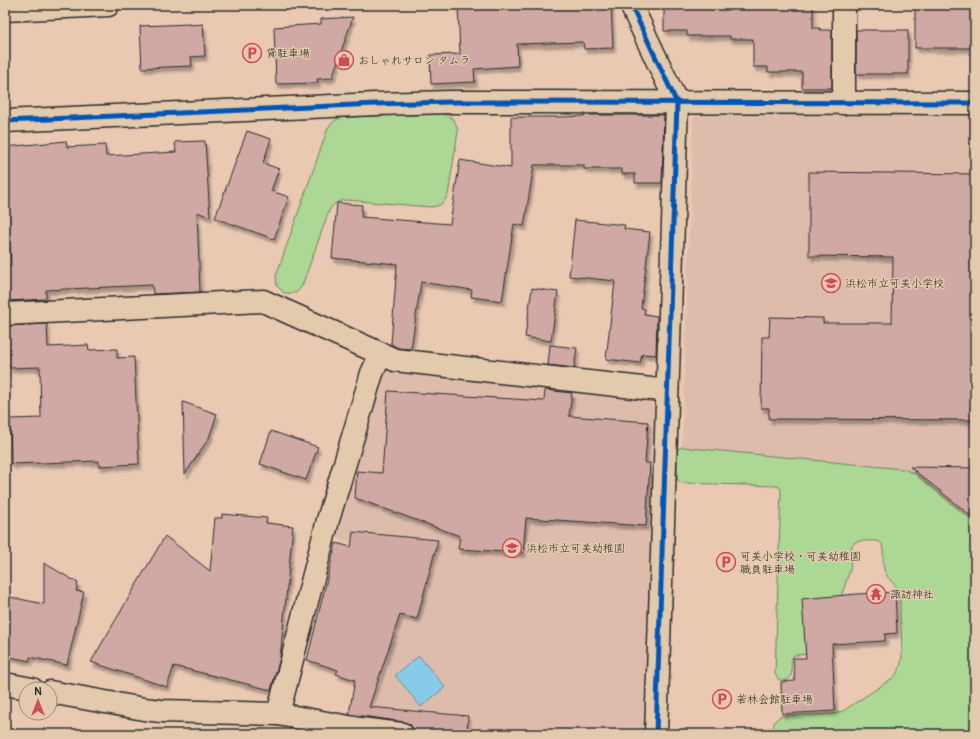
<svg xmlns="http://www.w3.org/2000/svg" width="980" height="739" font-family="Pangolin,'Klee One',sans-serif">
  <defs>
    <filter id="shadow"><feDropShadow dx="2.5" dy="4.5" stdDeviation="1" flood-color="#0004"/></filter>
  </defs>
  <rect width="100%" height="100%" fill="#eac9b3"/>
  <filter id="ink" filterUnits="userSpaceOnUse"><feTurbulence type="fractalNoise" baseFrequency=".025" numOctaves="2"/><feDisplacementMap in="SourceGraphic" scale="8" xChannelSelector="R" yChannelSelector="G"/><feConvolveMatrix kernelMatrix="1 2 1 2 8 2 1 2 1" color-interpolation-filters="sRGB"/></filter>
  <g filter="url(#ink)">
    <!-- built -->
    <g fill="#debcac">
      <path d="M698,114H975V522L914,473L903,469L682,447L693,119Z"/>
      <path d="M393,370L646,398L655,409L644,734H514L371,721L413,558L333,537L380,378Z"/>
    </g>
    <!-- green -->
    <g fill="#add794" stroke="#6c8160">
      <path d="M442,114C453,117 455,119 458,131L448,195C443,204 440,206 430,207L347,200C337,201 334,203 329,211L302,286L296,293H284L277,286L276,276L328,128C333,121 336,119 344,117Z"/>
      <path d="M682,447L903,469L914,473L975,522V734H773C773,726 773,719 782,716L831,714L837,713L843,711L893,678C899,671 901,666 902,657C902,643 901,628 900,614C900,607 900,599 899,592C897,585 888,580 885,572C881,564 885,553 882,545C880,540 876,541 871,541C867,541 861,540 856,542C848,544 852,562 850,570L824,647L815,654L795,655L792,657C789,668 798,683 779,680L775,674L781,489L779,487L776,486L683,483C679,482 677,481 677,476V452L678,449Z"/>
    </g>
    <!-- water -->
    <path fill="#88cbe9" stroke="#638b9d" d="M419,656L445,687L421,707L395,675Z"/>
    <!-- building -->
    <g fill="#d0a9a5" stroke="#2b2b2b" filter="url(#shadow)">
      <path d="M458,5H611L613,48L584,49L583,42L517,44L518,66L474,69L475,82L431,84L430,55L460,54Z"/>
      <path d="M664,5H813V28H820V30H832V88H802V72H768V67H753V39H730V36H687V31H664Z"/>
      <rect x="915" y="5" width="60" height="43"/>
      <path d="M353,17L332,78L317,79L318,83L276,84L274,27L321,24V19Z"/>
      <path d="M190,24V25L203,24L205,56L191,57L192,66L142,68L140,26Z"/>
      <rect x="856" y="30" width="52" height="44"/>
      <path d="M584,115H664L662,183H635V174H622V169H584V165H534L524,226L514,224L502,301L471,297L472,290L421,282L411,349L398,348L391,344L397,264L332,258L337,203L362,205L361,217L450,224L460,160L511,168V117H562L584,116Z"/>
      <path d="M247,131L271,139L263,163L279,169L271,191L289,197L274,239L215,218Z"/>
      <path d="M66,141L67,147L105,145L106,156L176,152L175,142L205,141L210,217L197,212L200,292L153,294L152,285L46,290V299L7,301L5,266H11L8,204L5,205V147Z"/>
      <path d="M809,172L975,174V420L769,419V408H761L762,337H769L770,317L823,318V323H892L893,257L809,256Z"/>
      <path d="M575,220L625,225L624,229L650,232L641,308L645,309L644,314L657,316L656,355L642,354L640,363L606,359L615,281L569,276Z"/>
      <path d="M532,288L558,292L551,341L525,337Z"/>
      <path d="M47,324L48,347L88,345L89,350L117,349V358L134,357L139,464L99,466V461L11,464L10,419L41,418L40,367L9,368L8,326Z"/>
      <path d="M550,345L577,348L574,368L548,365Z"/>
      <path d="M545,390L572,393L569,416L648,422L645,463H650L646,526L526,518L523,553L458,549L460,536L355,498L357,471L382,473L388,391L544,401Z"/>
      <path d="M183,402L217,414L209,438L185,474Z"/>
      <path d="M271,431L318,447L306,480L260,464Z"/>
      <path d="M910,467L975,468V519Z"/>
      <path d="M222,514L267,518L266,523L293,526L280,658L271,690L174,666L167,687L91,662L165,536L210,571L215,518H222Z"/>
      <path d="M353,532L438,540L417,619L400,615L369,707L468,716L467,734H414L413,729L410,724L404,722L349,714L355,680L336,674L338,670L307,660L336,543L351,547Z"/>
      <path d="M44,563L78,583L76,591L84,592L67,665L30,657V661L5,656V596L44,604Z"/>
      <path d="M895,592L897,633L885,634V641L832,644L835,711L782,714L781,682L795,681L793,658H806L802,599L857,594Z"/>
    </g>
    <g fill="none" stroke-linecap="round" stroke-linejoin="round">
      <defs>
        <g id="minor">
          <path d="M631,5L677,103L656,734"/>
          <path d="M844,5V103"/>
          <path d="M5,10L108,5"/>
          <path d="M5,121L376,104L450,102L975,103"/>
          <path d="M5,314L263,301L395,360L651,389L667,390"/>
          <path d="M5,684L32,689"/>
          <path d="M50,692L144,709L161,711L278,714L360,729L402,734"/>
          <path d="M278,714L328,520L372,373L381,354"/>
        </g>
      </defs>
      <!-- minor casing -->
      <use href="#minor" stroke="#2b2b2b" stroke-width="25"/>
      <!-- minor -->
      <use href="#minor" stroke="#e4caac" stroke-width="22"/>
      <defs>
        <g id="cycleway">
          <path d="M631,5L677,103L656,734"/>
          <path d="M5,121L376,104L450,102L975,103"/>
        </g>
      </defs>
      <!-- cycleway casing -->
      <use href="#cycleway" stroke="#e4caac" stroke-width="8"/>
      <!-- cycleway -->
      <use href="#cycleway" stroke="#0057b8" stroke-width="5"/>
    </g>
  </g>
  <!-- icons -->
  <defs>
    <symbol id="parking-ring" viewBox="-11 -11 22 22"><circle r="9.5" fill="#e4caac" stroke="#d1495b" stroke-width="1.5"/><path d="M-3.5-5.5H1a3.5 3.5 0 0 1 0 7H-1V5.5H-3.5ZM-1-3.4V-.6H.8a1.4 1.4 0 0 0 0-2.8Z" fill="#d1495b"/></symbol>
    <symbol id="shop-ring" viewBox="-11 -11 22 22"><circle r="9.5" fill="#e4caac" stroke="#d1495b" stroke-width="1.5"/><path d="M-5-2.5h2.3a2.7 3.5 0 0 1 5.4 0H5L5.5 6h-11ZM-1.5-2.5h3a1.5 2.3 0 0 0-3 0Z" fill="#d1495b"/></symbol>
    <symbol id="school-ring" viewBox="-11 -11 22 22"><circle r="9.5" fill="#e4caac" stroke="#d1495b" stroke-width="1.5"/><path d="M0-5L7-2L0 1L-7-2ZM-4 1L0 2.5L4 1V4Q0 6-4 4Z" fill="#d1495b"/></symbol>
    <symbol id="temple-ring" viewBox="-11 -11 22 22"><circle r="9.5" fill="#e4caac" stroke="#d1495b" stroke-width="1.5"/><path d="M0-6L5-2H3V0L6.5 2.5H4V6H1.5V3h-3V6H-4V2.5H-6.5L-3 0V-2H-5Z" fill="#d1495b"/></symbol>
  </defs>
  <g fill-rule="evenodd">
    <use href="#parking-ring" x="241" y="42" width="22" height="22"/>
    <use href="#shop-ring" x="333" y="49" width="22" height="22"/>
    <use href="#school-ring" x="820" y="272" width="22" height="22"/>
    <use href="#school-ring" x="501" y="537" width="22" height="22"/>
    <use href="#parking-ring" x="715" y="551" width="22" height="22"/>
    <use href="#temple-ring" x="865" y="583" width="22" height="22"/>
    <use href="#parking-ring" x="711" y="688" width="22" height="22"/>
  </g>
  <g text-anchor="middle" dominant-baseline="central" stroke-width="3" stroke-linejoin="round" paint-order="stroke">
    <!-- poi labels -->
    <g font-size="11" fill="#2b2b2b" stroke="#e4caac" text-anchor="start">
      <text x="266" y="53">貸駐車場</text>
      <text x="358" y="60">おしゃれサロン タムラ</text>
      <text x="845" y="283">浜松市立可美小学校</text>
      <text x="526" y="548">浜松市立可美幼稚園</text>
      <text x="740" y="556">可美小学校・可美幼稚園<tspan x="740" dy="13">職員駐車場</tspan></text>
      <text x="890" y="594">諏訪神社</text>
      <text x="736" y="699">若林会館駐車場</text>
    </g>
  </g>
  <!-- margin -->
  <rect width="980" height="739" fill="none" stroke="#e4caac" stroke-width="20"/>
  <rect x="10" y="10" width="960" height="719" fill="none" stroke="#2b2b2b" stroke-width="1.5" filter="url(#ink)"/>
  <!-- north arrow -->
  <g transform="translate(38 701)"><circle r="19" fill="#e4caac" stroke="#9a8a78"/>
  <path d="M0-3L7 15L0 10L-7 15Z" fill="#d1495b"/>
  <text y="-6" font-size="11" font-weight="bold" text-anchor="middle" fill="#2b2b2b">N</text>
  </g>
</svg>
